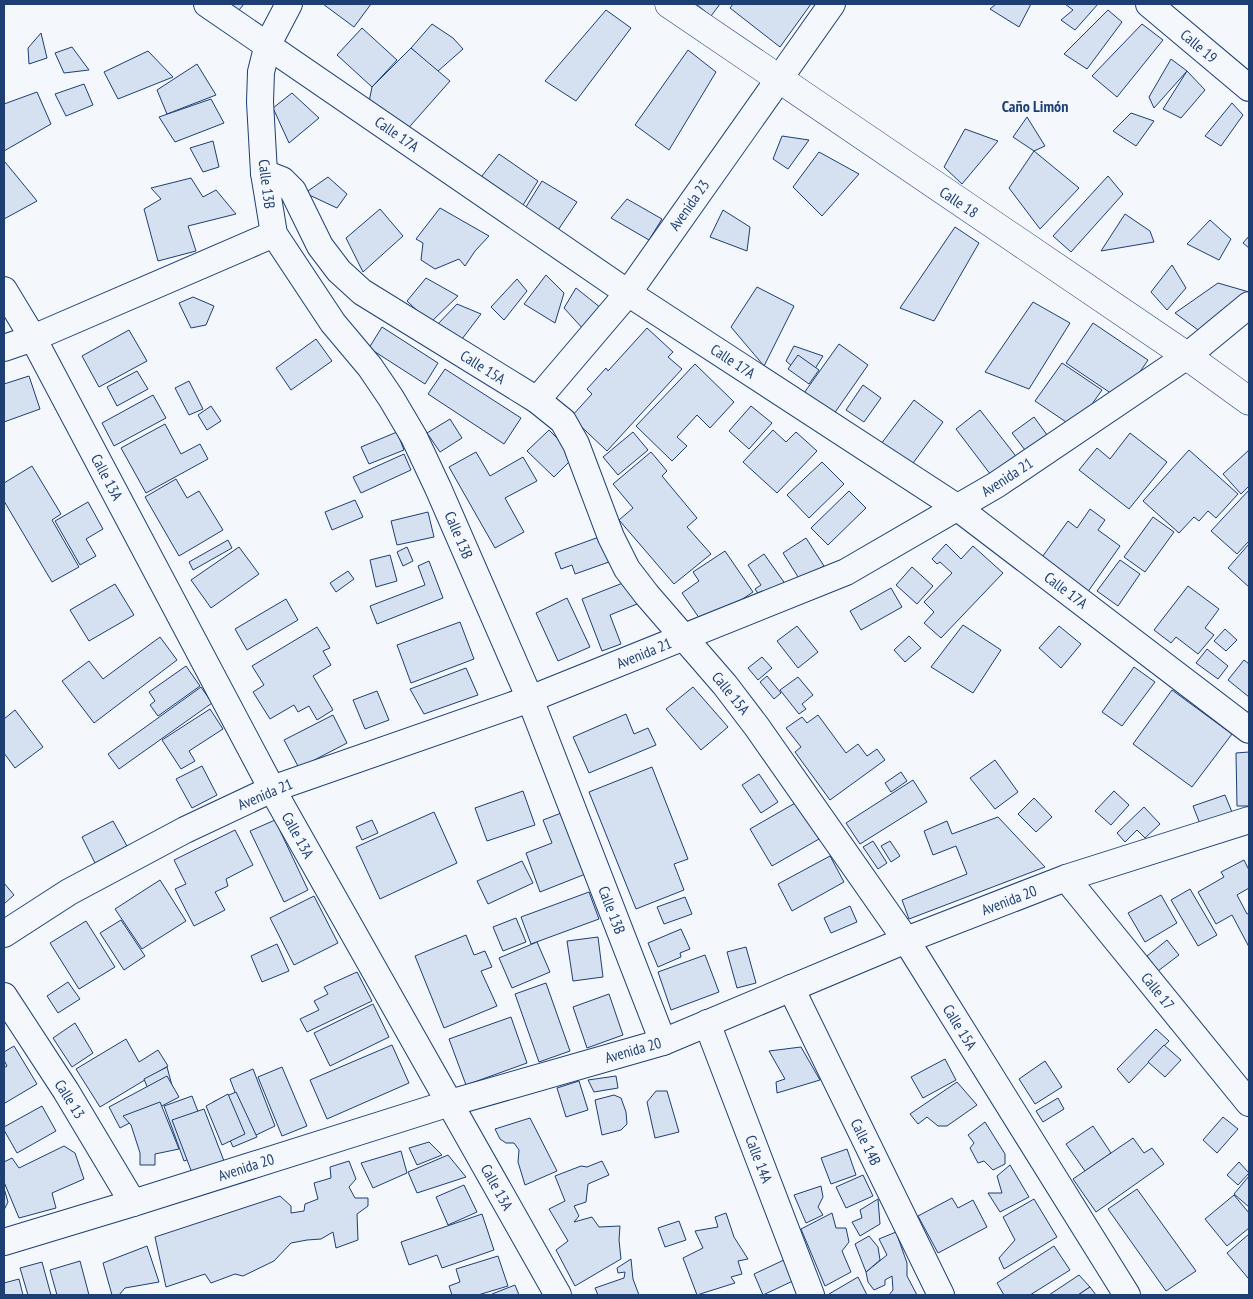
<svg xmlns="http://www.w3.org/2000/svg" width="1253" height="1299" font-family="'PT Sans Narrow',sans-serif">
  <rect width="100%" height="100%" fill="#f4f7fb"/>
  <!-- building -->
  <g fill="#d5e0f0" stroke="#1d3f73">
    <path d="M229,4H244L239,10Z"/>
    <path d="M323,4H371L354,27Z"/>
    <path d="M696,4H720L711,16Z"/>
    <path d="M733,4H811L780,47L730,8Z"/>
    <path d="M996,4H1031L1019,27L990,9Z"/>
    <path d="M1065,4H1098L1075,30L1061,20L1073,10Z"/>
    <path d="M606,10L631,28L576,101L545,81Z"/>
    <path d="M1108,10L1122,22L1087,69L1064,54Z"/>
    <path d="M432,24L453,38L463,49L437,72L411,48Z"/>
    <path d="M1142,24L1163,40L1117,97L1092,76Z"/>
    <path d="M362,28L397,60L372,87L337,55Z"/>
    <path d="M41,33L47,58L29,64L28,48Z"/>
    <path d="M72,47L89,70L64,73L55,53Z"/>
    <path d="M411,48L450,81L404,133L369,102L372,87Z"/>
    <path d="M688,50L716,72L669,150L635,125Z"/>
    <path d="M148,51L173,77L118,99L104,72Z"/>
    <path d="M1171,59L1187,71L1154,108L1149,97Z"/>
    <path d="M197,64L216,95L167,114L157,90Z"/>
    <path d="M1187,71L1205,90L1181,118L1163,109Z"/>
    <path d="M84,84L93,105L66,116L55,94Z"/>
    <path d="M37,92L51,124L4,151V104Z"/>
    <path d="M292,93L319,118L289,143L273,108Z"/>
    <path d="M211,99L224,123L175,142L159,117Z"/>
    <path d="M1232,103L1243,115L1221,146L1205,136Z"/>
    <path d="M1131,113L1154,121L1136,146L1113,131Z"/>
    <path d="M1027,117L1045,146L1034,151L1013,137Z"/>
    <path d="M965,129L998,141L962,184L944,167Z"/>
    <path d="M782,136L809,140L788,169L773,159Z"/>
    <path d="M213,141L219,167L203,172L190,148Z"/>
    <path d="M1034,151L1079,188L1040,229L1009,188Z"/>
    <path d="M819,152L859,174L822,216L793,187Z"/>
    <path d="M499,154L538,181L518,213L475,185Z"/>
    <path d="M5,162L37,201L4,219V163Z"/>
    <path d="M1108,176L1123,194L1071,252L1053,236Z"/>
    <path d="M328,177L347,194L337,208L305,193Z"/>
    <path d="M191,178L203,197L216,190L236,214L188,226L196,251L158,261L144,209L161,199L151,188Z"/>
    <path d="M542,181L577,202L554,236L521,215Z"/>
    <path d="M627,199L662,219L649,240L611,218Z"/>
    <path d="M440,208L489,236L475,251L465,266L459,259L435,269L421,260L423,243L416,239Z"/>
    <path d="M380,209L403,236L363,272L346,238Z"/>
    <path d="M723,210L750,227L747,251L710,237Z"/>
    <path d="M1125,214L1150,231L1154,242L1101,251Z"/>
    <path d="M1210,220L1231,239L1219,260L1187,244Z"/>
    <path d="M955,227L979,243L934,321L900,308Z"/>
    <path d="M1249,236V248L1243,243Z"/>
    <path d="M1172,265L1186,288L1167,310L1151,292Z"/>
    <path d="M546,275L564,293L555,323L524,304Z"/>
    <path d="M426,278L458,296L430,323L407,301Z"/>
    <path d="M517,279L527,291L504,320L491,307Z"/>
    <path d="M1218,283L1249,292L1205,335L1175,313Z"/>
    <path d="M757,287L794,306L764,366L731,327Z"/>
    <path d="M576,288L601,308L584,330L564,308Z"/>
    <path d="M193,297L214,306L206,325L191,328L179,303Z"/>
    <path d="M1033,302L1070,323L1029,389L985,372Z"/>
    <path d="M457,304L481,314L459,343L437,325Z"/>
    <path d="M1093,323L1148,360L1121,400L1066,363Z"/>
    <path d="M382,327L438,363L425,384L369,348Z"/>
    <path d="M647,328L673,352L668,357L682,369L607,451L571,417L592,394L587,389L606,368L608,371Z"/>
    <path d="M129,330L147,361L99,387L82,356Z"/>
    <path d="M316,339L332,361L291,390L276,368Z"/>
    <path d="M839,344L868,365L829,421L799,400Z"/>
    <path d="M794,346L823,356L808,380L786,361Z"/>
    <path d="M798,355L819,370L809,384L788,369Z"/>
    <path d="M1062,363L1102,390L1075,428L1035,401Z"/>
    <path d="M695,364L734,402L710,428L697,415L677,437L687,446L672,461L636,426Z"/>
    <path d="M445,369L521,418L504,444L428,394Z"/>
    <path d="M137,371L148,389L117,406L107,387Z"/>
    <path d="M29,376L40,409L4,422V384Z"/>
    <path d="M189,381L203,409L189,415L175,388Z"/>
    <path d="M863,385L881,398L864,422L846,410Z"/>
    <path d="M153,395L166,418L114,446L102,423Z"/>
    <path d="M914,400L943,422L908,470L878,448Z"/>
    <path d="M211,406L221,421L207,430L198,415Z"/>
    <path d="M751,406L772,423L749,449L729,431Z"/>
    <path d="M980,410L1022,464L997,483L956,429Z"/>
    <path d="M1034,417L1050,439L1028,454L1012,433Z"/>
    <path d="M450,419L462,438L440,452L427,433Z"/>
    <path d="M165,424L181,454L200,444L208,459L146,493L121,448Z"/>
    <path d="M549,430L575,456L554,477L527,451Z"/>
    <path d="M773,430L786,442L796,432L817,451L777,493L743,462Z"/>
    <path d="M397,432L404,450L369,464L361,447Z"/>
    <path d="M633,432L648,450L618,475L603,457Z"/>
    <path d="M1130,433L1167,462L1129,509L1079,470L1097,448L1110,459Z"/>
    <path d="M1189,450L1238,494L1216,518L1208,511L1199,521L1194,517L1179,533L1143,501Z"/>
    <path d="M1249,450V486L1241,494L1223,474Z"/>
    <path d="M476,452L490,476L523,457L537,481L505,498L524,532L495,548L449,467Z"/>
    <path d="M651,452L667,471L662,476L697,518L687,527L711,554L674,584L619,520L633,508L613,484Z"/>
    <path d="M404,454L411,470L361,493L353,477Z"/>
    <path d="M822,462L844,484L809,518L787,495Z"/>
    <path d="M32,466L61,514L52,520L79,567L52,582L4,501V483Z"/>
    <path d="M176,479L187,498L199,491L223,530L179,556L145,497Z"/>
    <path d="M1249,490V541L1237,554L1211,531Z"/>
    <path d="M849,491L866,508L828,545L811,528Z"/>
    <path d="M355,500L363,517L332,530L325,512Z"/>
    <path d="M88,502L103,529L86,539L96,556L80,565L55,521Z"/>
    <path d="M1090,509L1105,520L1098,530L1120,546L1087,593L1040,560L1068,521L1077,528Z"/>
    <path d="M428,512L434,537L397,545L391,521Z"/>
    <path d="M1153,517L1174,532L1145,572L1124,557Z"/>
    <path d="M599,537L609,562L575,574L572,565L561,569L555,553Z"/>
    <path d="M806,538L824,566L800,580L783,553Z"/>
    <path d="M228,540L232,548L193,570L189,562Z"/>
    <path d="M946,544L961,559L973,546L1003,573L941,638L924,623L934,612L924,602L952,573L940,562L937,564L932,559Z"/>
    <path d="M1249,544V587L1228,568Z"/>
    <path d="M239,547L259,574L211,608L191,580Z"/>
    <path d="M407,547L413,561L403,566L397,552Z"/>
    <path d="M725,551L753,592L704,625L682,593L699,581L693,572Z"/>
    <path d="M764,554L786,585L763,601L755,589L761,585L748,565Z"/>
    <path d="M390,555L397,581L376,587L370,560Z"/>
    <path d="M1120,560L1140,574L1118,606L1097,591Z"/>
    <path d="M429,561L443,598L377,624L370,606L425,585L418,566Z"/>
    <path d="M912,567L933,586L917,604L896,585Z"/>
    <path d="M348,571L354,579L336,592L330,583Z"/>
    <path d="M628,581L637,604L610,615L621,644L602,651L582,599Z"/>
    <path d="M115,584L134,615L89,641L70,610Z"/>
    <path d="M1188,586L1219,609L1205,628L1214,635L1198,654L1176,637L1171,643L1154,630Z"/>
    <path d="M891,588L902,607L861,630L850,611Z"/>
    <path d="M567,598L590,647L558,661L536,613Z"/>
    <path d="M286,599L298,620L247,650L235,629Z"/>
    <path d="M460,622L474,659L411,683L397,645Z"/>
    <path d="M963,625L1001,650L973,693L931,667Z"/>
    <path d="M797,626L818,652L798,668L777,641Z"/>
    <path d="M1059,626L1081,644L1061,668L1039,648Z"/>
    <path d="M317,627L330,648L323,651L331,665L313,676L333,710L317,720L309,706L298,712L294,705L270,719L253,692L264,685L252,666Z"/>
    <path d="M1225,629L1237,640L1226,651L1214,641Z"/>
    <path d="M909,636L921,648L905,662L894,650Z"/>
    <path d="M160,637L177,660L94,723L62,681L89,661L103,679Z"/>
    <path d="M1207,649L1228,666L1218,679L1196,663Z"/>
    <path d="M762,657L772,668L758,680L748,668Z"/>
    <path d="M1244,660L1249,664V697L1228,680Z"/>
    <path d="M186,666L200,686L158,716L150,705L155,701L149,692Z"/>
    <path d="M1134,667L1155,682L1122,726L1102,712Z"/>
    <path d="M466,668L478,695L424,714L410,689Z"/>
    <path d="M767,676L781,693L774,699L760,682Z"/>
    <path d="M798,677L813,695L802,704L806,709L799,714L780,690Z"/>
    <path d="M201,687L212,703L119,769L108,754Z"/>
    <path d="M693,687L728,727L701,750L666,709Z"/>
    <path d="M1172,690L1232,734L1192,787L1133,744Z"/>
    <path d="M377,691L389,720L365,729L353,700Z"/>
    <path d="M210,709L223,729L189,751L195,761L181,769L162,740Z"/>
    <path d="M15,710L43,747L15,768L4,753V719Z"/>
    <path d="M626,714L634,734L648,728L656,745L589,773L573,737Z"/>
    <path d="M333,715L347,743L299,768L284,740Z"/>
    <path d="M818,715L846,753L858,744L867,756L877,749L885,760L830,800L795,752L801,747L786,728L802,717L807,723Z"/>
    <path d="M1249,752V806H1237L1236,753Z"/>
    <path d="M995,760L1018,792L995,809L970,778Z"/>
    <path d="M202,766L217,795L192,808L176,779Z"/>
    <path d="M652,767L688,859L674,864L684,890L636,909L589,792Z"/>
    <path d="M901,772L907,781L891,792L885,783Z"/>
    <path d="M759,774L778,802L761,813L742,785Z"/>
    <path d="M913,780L927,802L860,844L846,823Z"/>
    <path d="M523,791L535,825L487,841L475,808Z"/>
    <path d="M1114,791L1129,805L1111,825L1095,811Z"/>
    <path d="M1225,795L1234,817L1202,829L1193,806Z"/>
    <path d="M1034,798L1052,817L1036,832L1018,814Z"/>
    <path d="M797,802L819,839L772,866L750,829Z"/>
    <path d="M1144,807L1160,824L1145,838L1137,830L1125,842L1117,833Z"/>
    <path d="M434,812L457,863L380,899L356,847Z"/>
    <path d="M564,812L588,873L540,892L526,853L552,843L543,820Z"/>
    <path d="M998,817L1045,867L909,919L902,900L967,874L956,846L933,855L924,831L947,821L952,834Z"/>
    <path d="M275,820L308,890L284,902L250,831Z"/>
    <path d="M372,820L378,833L362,840L356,827Z"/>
    <path d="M113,821L127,846L95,863L82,837Z"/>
    <path d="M235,830L253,865L226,879L228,886L215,892L225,910L194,926L175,889L186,884L174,860Z"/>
    <path d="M873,841L887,863L878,869L863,847Z"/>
    <path d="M890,841L900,856L891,862L881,846Z"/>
    <path d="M830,856L844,882L792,911L778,884Z"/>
    <path d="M1244,860L1249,870V888L1237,895L1247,914L1249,913V947L1232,915L1216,924L1198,892L1224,877L1221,872Z"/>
    <path d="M522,861L533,883L488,904L477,881Z"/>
    <path d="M160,880L186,921L142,949L115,909Z"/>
    <path d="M4,883L14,895L4,904Z"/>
    <path d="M1190,889L1217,935L1198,946L1171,900Z"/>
    <path d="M589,892L599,919L531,944L521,917Z"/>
    <path d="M1161,895L1177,923L1145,942L1128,913Z"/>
    <path d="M314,896L338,943L294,965L270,918Z"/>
    <path d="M685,897L692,914L664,924L657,907Z"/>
    <path d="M850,906L857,922L831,933L824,918Z"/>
    <path d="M516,918L526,942L503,951L493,927Z"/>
    <path d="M121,920L145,956L124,970L100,933Z"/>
    <path d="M86,921L115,967L79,989L50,943Z"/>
    <path d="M681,929L690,949L680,953L681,957L658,967L648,943Z"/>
    <path d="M466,935L474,955L485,951L492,967L481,971L497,1006L444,1028L415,956Z"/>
    <path d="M598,937L603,977L573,981L567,941Z"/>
    <path d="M1167,940L1179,955L1158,971L1147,956Z"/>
    <path d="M537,942L550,972L512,988L499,958Z"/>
    <path d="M277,944L289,971L262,982L251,956Z"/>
    <path d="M746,947L756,983L737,988L727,952Z"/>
    <path d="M705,955L719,992L671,1010L658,972Z"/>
    <path d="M357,972L372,1001L307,1032L300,1019L319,1010L314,1001L328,994L324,987Z"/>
    <path d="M68,982L80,999L58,1013L47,996Z"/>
    <path d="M546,983L570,1051L539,1062L515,994Z"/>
    <path d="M609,994L623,1035L587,1048L573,1007Z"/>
    <path d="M373,1004L389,1037L330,1066L314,1033Z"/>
    <path d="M511,1017L527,1063L466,1085L449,1039Z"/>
    <path d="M75,1023L93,1053L72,1067L53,1038Z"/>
    <path d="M1156,1029L1169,1041L1129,1083L1117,1069Z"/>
    <path d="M126,1039L139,1062L158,1050L168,1066L100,1107L76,1069Z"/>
    <path d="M392,1045L409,1083L327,1119L310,1080Z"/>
    <path d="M1164,1045L1181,1060L1165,1077L1148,1062Z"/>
    <path d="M14,1046L37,1084L5,1103L4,1101V1068L7,1066L4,1060V1052Z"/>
    <path d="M801,1047L820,1080L777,1093L776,1082L785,1079L769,1051Z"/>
    <path d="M945,1059L956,1080L923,1098L911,1077Z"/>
    <path d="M1045,1061L1062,1087L1035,1104L1019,1079Z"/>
    <path d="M167,1067L173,1089L152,1099L144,1079Z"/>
    <path d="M282,1067L307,1126L282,1136L258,1077Z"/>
    <path d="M253,1069L275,1126L252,1137L230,1079Z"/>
    <path d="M167,1076L179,1097L120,1128L109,1107Z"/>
    <path d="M616,1076L618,1088L594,1092L588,1080Z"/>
    <path d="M579,1081L588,1110L566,1117L557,1088Z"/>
    <path d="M957,1082L977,1105L947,1126H938L927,1117L918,1124L910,1114Z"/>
    <path d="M656,1091H667L679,1132L655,1138L647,1102Z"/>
    <path d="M236,1092L257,1137L233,1147L213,1102Z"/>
    <path d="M228,1094L245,1134L222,1145L206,1106Z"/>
    <path d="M614,1095L621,1098L626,1112L627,1124L621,1130L602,1135L595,1100Z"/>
    <path d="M192,1096L213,1151L184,1161L164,1106Z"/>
    <path d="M1058,1098L1064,1109L1043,1122L1036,1111Z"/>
    <path d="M160,1102L179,1149L155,1154V1165H140V1153L131,1125L123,1116Z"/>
    <path d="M42,1106L56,1131L17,1153L4,1130V1127Z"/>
    <path d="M204,1109L224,1161L192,1173L172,1120Z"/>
    <path d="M1223,1117L1238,1129L1217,1153L1203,1140Z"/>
    <path d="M530,1118L557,1171L525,1185L518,1162L519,1150L514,1143H506L500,1139L495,1129Z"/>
    <path d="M985,1122L1005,1154V1164L993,1170L984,1161L978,1163L970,1148L974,1143L968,1135Z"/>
    <path d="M1093,1126L1111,1153L1085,1171L1066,1144Z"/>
    <path d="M1133,1138L1144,1153L1152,1148L1164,1164L1096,1212L1073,1179Z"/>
    <path d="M429,1142L442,1155L417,1165L409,1148Z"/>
    <path d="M64,1146L75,1153L84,1179L52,1193L56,1208L19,1218L4,1182V1162L12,1158L19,1168Z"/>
    <path d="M847,1149L856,1175L831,1184L821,1158Z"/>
    <path d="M401,1151L407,1173L373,1188L361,1163Z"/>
    <path d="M448,1155L466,1177L417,1193L408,1172Z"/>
    <path d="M349,1161L356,1179L349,1187L355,1198H368V1206L357,1214L358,1240L336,1248L333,1232L321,1239L307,1240L291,1243L274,1261L243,1276L235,1274L211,1283L205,1274L166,1287L155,1237L280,1196L291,1206V1213L304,1211L305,1204L318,1199L314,1183L331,1178L330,1167Z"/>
    <path d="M602,1161L609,1175L588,1184L586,1202L574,1206L579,1216L574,1222L592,1217L599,1227L620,1226L619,1240L621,1259L575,1286L556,1250L568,1241L549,1209L565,1201L555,1176L581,1166L587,1167Z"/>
    <path d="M1239,1162L1249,1173L1238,1185L1227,1175Z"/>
    <path d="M1010,1165L1029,1197L1000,1212L988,1193H1002L997,1176Z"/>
    <path d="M863,1175L873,1196L846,1208L836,1187Z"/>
    <path d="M1249,1176V1207L1234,1194Z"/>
    <path d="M464,1185L477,1212L448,1225L436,1197Z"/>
    <path d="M821,1186L823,1197L818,1207L823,1215L806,1223L794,1195Z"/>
    <path d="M4,1188L8,1202L4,1210Z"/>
    <path d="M1137,1189L1196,1271L1166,1291L1108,1209Z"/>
    <path d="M1234,1195L1249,1213V1228L1227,1246L1205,1219Z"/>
    <path d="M952,1198L958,1208L973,1200L987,1227L938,1253L918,1216Z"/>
    <path d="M878,1199L880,1224L860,1236L852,1222L862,1218L860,1210Z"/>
    <path d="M1034,1199L1057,1237L1004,1269L999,1258L1015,1240L1003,1217Z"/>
    <path d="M726,1213L734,1237L748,1259L738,1261L742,1274L731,1277L735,1283L697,1295L683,1258L703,1248L695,1231L718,1227L715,1217Z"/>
    <path d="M832,1213L836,1228H846L849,1242L842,1251L851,1272L825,1286L801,1229Z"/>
    <path d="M482,1214L494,1250L442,1268L437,1255L409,1265L401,1242Z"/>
    <path d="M679,1221L686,1240L665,1247L658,1228Z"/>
    <path d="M896,1232L907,1263V1276L917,1295H889L893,1290L892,1276L885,1280V1285L874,1290L868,1282L866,1272L887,1255L879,1239Z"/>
    <path d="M1249,1234V1277L1248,1278L1227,1253Z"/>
    <path d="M869,1236L878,1247L880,1260L866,1272L855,1244Z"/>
    <path d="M147,1246L159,1282L125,1288L119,1295H112L103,1263Z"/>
    <path d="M1054,1246L1070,1270L1030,1295H1004L997,1283Z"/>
    <path d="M498,1256L508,1286L478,1295H452L449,1286L460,1282L456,1269Z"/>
    <path d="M631,1259L633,1279L639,1295H598L595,1288L624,1278L625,1272L618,1273L617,1268Z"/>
    <path d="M786,1259L795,1280L763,1295L754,1274Z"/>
    <path d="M80,1261L89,1295H57L50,1270Z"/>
    <path d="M42,1262L51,1295H28L20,1268Z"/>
    <path d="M1079,1275L1090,1287L1078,1295H1049Z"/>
    <path d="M858,1277L867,1295H829V1294Z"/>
    <path d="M19,1279L23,1295H4V1283Z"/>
    <path d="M515,1285L519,1295H492V1294Z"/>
    <path d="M1090,1287L1096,1295H1078Z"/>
  </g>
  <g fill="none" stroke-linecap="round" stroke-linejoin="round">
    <defs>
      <g id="street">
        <path d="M207,4L628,293L958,508L1249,730"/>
        <path d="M289,4L268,44L261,72L260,102L264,173L274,234L333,323L370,367L391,398L414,437L438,488L530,699L663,1042"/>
        <path d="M1149,4L1249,88"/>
        <path d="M264,173L282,180L293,191L320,246L339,271L362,292L537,400L563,421L576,444L611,537L627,569L647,595L725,685L757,727L906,940L1127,1295"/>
        <path d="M4,290L33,338L272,789L558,1295"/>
        <path d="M4,348L33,338L274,234"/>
        <path d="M537,400L628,293L832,4"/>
        <path d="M1066,878L1249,1103"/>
        <path d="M4,934L69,892L185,830L272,789L530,699L846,572L996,485L1187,356L1249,305"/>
        <path d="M791,988L941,1295"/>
        <path d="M4,996L66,1091L133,1203"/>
        <path d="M707,1023L811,1295"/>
        <path d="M4,1242L133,1203L450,1103L663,1042L906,940L1066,878L1249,820"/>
      </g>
      <path id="secondary" d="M669,4L1187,356L1249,401"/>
    </defs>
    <!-- street casing -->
    <use href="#street" stroke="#1d3f73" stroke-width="28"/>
    <!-- secondary casing -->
    <use href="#secondary" stroke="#1d3f73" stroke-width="29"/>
    <!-- street -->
    <use href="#street" stroke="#f4f7fb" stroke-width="26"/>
    <!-- secondary -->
    <use href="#secondary" stroke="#f4f7fb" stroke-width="28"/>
  </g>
  <g text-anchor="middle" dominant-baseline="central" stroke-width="4" stroke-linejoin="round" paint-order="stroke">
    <!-- street labels -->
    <g font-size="15" fill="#1d3f73" stroke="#f4f7fb">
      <text transform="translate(1199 46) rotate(40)">Calle 19</text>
      <text transform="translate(397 134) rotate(35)">Calle 17A</text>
      <text transform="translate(267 184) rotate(83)">Calle 13B</text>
      <text transform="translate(959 202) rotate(34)">Calle 18</text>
      <text transform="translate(689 205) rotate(-55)">Avenida 23</text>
      <text transform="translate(733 361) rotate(33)">Calle 17A</text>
      <text transform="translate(483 367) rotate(32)">Calle 15A</text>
      <text transform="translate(107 477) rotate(62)">Calle 13A</text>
      <text transform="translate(1007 477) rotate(-33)">Avenida 21</text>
      <text transform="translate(459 535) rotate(67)">Calle 13B</text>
      <text transform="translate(1066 590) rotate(37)">Calle 17A</text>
      <text transform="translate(644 653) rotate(-22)">Avenida 21</text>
      <text transform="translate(731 693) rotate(51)">Calle 15A</text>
      <text transform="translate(265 794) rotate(-23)">Avenida 21</text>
      <text transform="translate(298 835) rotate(61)">Calle 13A</text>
      <text transform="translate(1009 900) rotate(-21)">Avenida 20</text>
      <text transform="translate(612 910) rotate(69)">Calle 13B</text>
      <text transform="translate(1158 991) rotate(51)">Calle 17</text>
      <text transform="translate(960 1027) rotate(58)">Calle 15A</text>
      <text transform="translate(633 1050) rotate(-16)">Avenida 20</text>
      <text transform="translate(70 1099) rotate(58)">Calle 13</text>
      <text transform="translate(866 1142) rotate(64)">Calle 14B</text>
      <text transform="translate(759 1159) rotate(69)">Calle 14A</text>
      <text transform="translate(246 1167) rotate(-18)">Avenida 20</text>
      <text transform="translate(497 1187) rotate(61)">Calle 13A</text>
    </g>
    <!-- neighbourhood labels -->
    <g font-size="16" font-weight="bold" fill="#1d3f73" stroke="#f4f7fb">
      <text x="1035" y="106">Caño Limón</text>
    </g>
  </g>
  <!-- border -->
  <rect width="1253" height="1299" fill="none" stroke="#1d3f73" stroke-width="10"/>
</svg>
